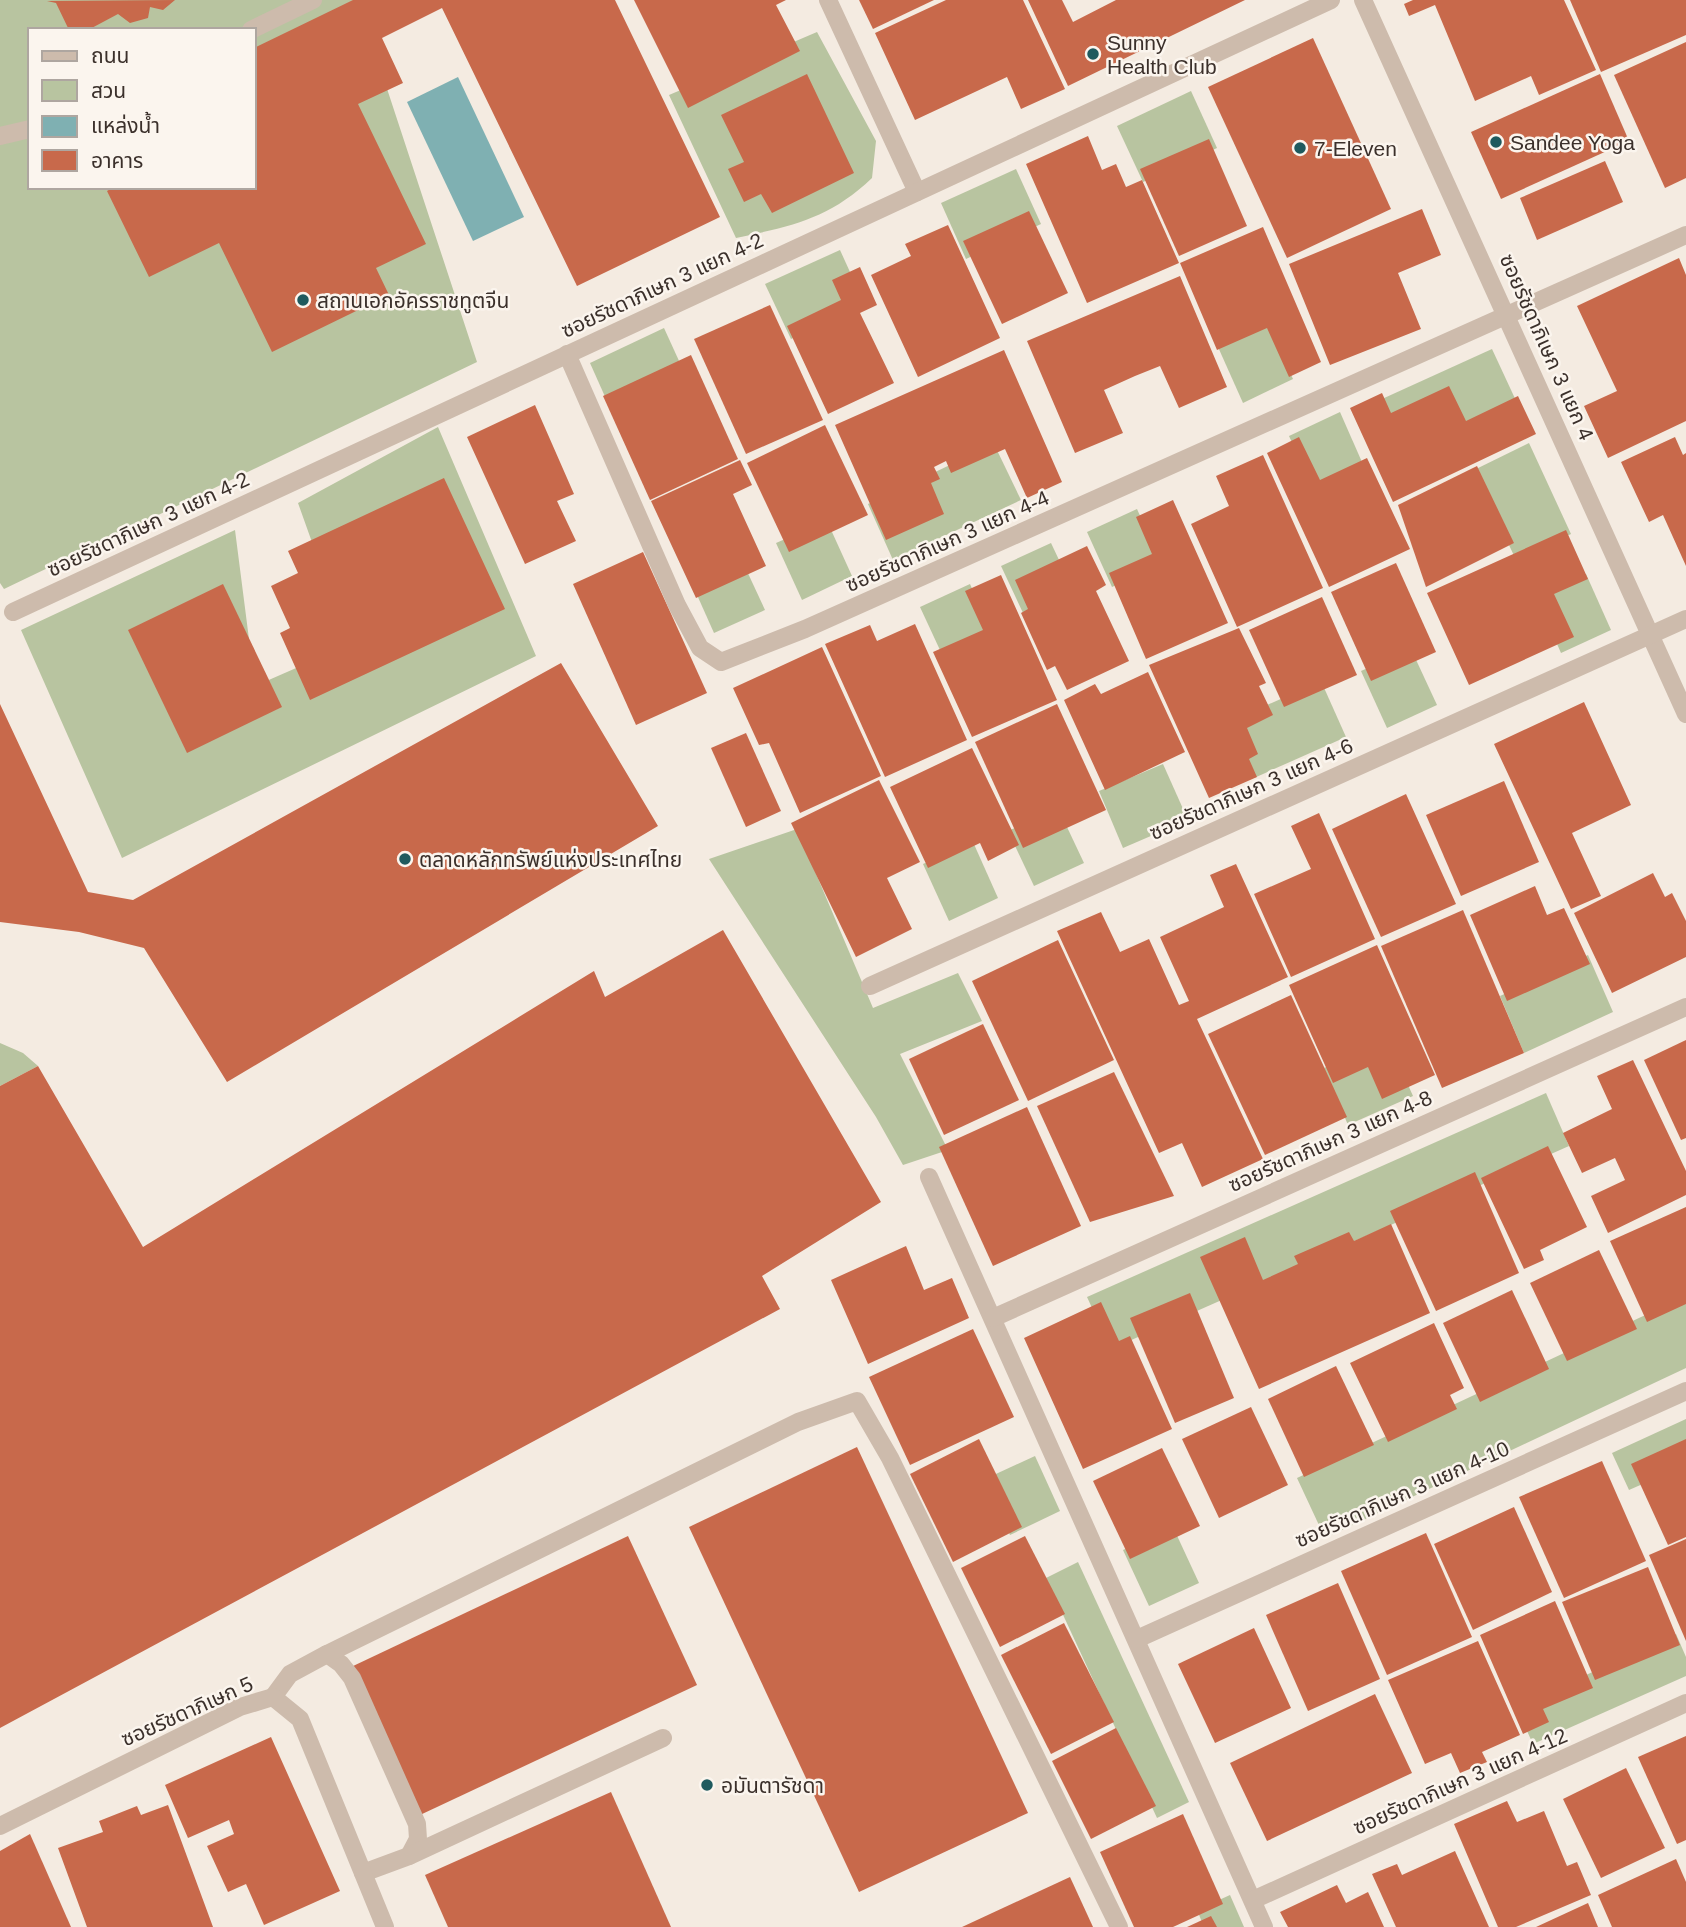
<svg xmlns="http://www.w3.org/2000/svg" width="1686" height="1927" font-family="Arial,'Noto Sans Thai',sans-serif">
  <rect width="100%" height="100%" fill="#f4ebe1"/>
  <!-- green -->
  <g fill="#b8c4a0" fill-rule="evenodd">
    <path d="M0,0H415L368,31L477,362L4,589L0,583ZM30,30H254V187H30Z"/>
    <path d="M817,32L876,141L872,178C829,219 792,226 736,238L669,95Z"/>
    <path d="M1191,91L1217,148L1143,182L1117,126Z"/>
    <path d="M1016,169L1041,224L966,259L941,203Z"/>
    <path d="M840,250L865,305L791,339L765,284Z"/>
    <path d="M1268,324L1293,379L1243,403L1218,347Z"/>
    <path d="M664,328L690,385L615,419L590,363Z"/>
    <path d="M1492,349L1518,405L1468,428L1384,431L1371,404Z"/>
    <path d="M1340,412L1365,469L1315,492L1289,436Z"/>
    <path d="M438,427L536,656L122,858L21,630L235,530L255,686L303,665L323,573L298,503Z"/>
    <path d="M1529,443L1571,534L1516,560L1474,470Z"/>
    <path d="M994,444L1021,500L893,560L868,504Z"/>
    <path d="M1137,509L1162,565L1112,587L1087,532Z"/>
    <path d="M827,521L852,576L802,600L776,543Z"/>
    <path d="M1051,543L1077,598L1023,613L1001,566Z"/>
    <path d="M739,554L765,610L714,633L689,577Z"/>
    <path d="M1586,574L1611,630L1561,653L1536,596Z"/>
    <path d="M970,584L995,640L946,663L920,607Z"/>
    <path d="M1411,649L1437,705L1387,728L1361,671Z"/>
    <path d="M1321,681L1346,737L1254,778L1229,722Z"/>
    <path d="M1163,764L1188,820L1123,848L1099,791Z"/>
    <path d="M1058,808L1084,863L1034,886L1008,831Z"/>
    <path d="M797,829L873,1008L958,973L982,1021L900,1054L948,1150L903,1165L876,1117L709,859Z"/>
    <path d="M973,842L998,898L949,921L923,864Z"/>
    <path d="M1588,955L1613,1012L1524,1053L1500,996Z"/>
    <path d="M1388,1040L1413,1096L1348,1125L1324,1068Z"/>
    <path d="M0,1043L23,1053L38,1066L0,1086Z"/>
    <path d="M1546,1093L1569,1146L1111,1349L1087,1297Z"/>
    <path d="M1686,1296V1368L1325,1538L1297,1478Z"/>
    <path d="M1686,1419V1465L1629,1490L1612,1453Z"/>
    <path d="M1035,1456L1060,1511L1010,1535L985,1479Z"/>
    <path d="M1173,1527L1199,1583L1149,1606L1123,1550Z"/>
    <path d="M1078,1562L1189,1802L1157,1818L1046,1578Z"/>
    <path d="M1676,1634L1686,1657V1676L1533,1744L1516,1707Z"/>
    <path d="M1230,1895L1244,1927H1204L1197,1910Z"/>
  </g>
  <!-- water -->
  <path fill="#7fb0b2" d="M458,77L524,217L473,241L407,102Z"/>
  <!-- building -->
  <g fill="#c8694b">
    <path d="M175,0L163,10L150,7L148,18L130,23L118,14L88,30H69L56,3L47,1Z"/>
    <path d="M353,0H615L720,217L577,286L442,8L382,38L403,83L358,104L426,244L376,268L389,295L272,352L219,243L149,277L107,191L114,187H254V48Z"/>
    <path d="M634,0H786L776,5L800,51L688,108Z"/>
    <path d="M859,0H934L873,29Z"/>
    <path d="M946,0H1023L1065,89L1021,109L1007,77L915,120L875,33Z"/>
    <path d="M1028,0H1062L1073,22L1116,0H1245L1068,86Z"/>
    <path d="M1413,0H1564L1596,70L1539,95L1531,76L1475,101L1435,5L1409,16L1404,4Z"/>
    <path d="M1570,0H1686V35L1601,72Z"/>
    <path d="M1313,38L1391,209L1287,258L1208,87Z"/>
    <path d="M1686,42V178L1665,188L1614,75Z"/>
    <path d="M807,74L854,173L772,213L761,194L744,202L728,169L744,162L721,115Z"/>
    <path d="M1600,74L1629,141L1501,199L1471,132Z"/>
    <path d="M1088,136L1102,170L1116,164L1126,187L1142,180L1179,263L1087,303L1026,164Z"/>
    <path d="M1209,139L1247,226L1179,256L1140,169Z"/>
    <path d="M1605,161L1623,202L1537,240L1520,198Z"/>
    <path d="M1422,209L1441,255L1398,273L1421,329L1330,365L1289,264Z"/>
    <path d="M1029,211L1068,293L1002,324L963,241Z"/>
    <path d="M948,225L1000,338L918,377L871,275L911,256L905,244Z"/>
    <path d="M1263,227L1321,362L1289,377L1267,328L1217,350L1180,263Z"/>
    <path d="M1679,258L1686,275V421L1608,458L1584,406L1617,391L1577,306Z"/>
    <path d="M860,267L877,305L860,313L894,383L828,414L787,326L841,300L832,280Z"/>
    <path d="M1180,276L1227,387L1179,408L1160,366L1135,376L1104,390L1123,433L1075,453L1027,341Z"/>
    <path d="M770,305L823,420L746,454L694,339Z"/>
    <path d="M1004,350L1062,482L1027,498L1005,449L951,473L946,461L934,467L940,479L931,483L944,514L886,540L835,425Z"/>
    <path d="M691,355L738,459L650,500L603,396Z"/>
    <path d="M1449,386L1466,421L1518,396L1536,434L1393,502L1350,408L1382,393L1391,413Z"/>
    <path d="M535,405L574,494L557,501L576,541L525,564L467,437Z"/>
    <path d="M825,425L868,515L789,552L747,463Z"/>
    <path d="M1299,437L1320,480L1367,458L1410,549L1329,587L1267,453Z"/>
    <path d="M1675,437L1683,455L1686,453V566L1663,515L1649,522L1621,462Z"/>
    <path d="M1263,455L1323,588L1237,627L1191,524L1229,506L1216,476Z"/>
    <path d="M740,460L752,485L733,494L766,566L696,598L651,501Z"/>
    <path d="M1477,466L1514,543L1426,587L1398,505Z"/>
    <path d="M444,478L505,609L310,700L280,633L290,628L271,586L298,573L288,551Z"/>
    <path d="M1173,500L1228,623L1146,659L1109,573L1152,554L1136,517Z"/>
    <path d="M1566,530L1588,579L1554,594L1574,637L1469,685L1427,593Z"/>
    <path d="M1087,546L1106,585L1096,591L1129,661L1067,690L1055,666L1047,670L1021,613L1028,609L1015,580Z"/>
    <path d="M643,552L707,693L636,725L573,584Z"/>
    <path d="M1396,563L1436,652L1371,681L1331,592Z"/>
    <path d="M1001,575L1057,700L972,737L933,652L983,630L965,591Z"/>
    <path d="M223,584L282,707L187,753L128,630Z"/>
    <path d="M1322,597L1357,675L1284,707L1249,630Z"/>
    <path d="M915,624L967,740L885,777L825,644L870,625L877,641Z"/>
    <path d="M1239,628L1266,683L1259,686L1273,715L1247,728L1258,754L1249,759L1257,777L1209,798L1149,665Z"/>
    <path d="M822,647L881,776L800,813L769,743L759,745L733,688Z"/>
    <path d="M561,663L658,826L227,1082L144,948L79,932L0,922V704L88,892L133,900Z"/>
    <path d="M1148,672L1185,752L1105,790L1064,700L1095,684L1101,694Z"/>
    <path d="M1584,702L1631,805L1572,833L1601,896L1571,909L1494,744Z"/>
    <path d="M1057,704L1106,810L1023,848L975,742Z"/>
    <path d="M746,733L781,811L746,827L711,748Z"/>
    <path d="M972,748L1019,845L988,861L980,843L928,868L890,787Z"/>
    <path d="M879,780L920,862L887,878L912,929L856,957L791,823Z"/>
    <path d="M1504,781L1539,862L1461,896L1426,815Z"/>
    <path d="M1406,794L1456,904L1381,937L1332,829Z"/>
    <path d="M1319,813L1375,939L1291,977L1254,894L1311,869L1291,826Z"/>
    <path d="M1236,864L1288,977L1197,1019L1263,1159L1202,1187L1182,1143L1159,1153L1057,931L1101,912L1120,952L1149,939L1179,1005L1189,1001L1160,937L1224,907L1210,875Z"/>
    <path d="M1653,873L1665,897L1672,893L1686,921V957L1612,993L1574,913Z"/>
    <path d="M1535,886L1547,915L1564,908L1590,964L1507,1001L1470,915Z"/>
    <path d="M1463,910L1524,1053L1442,1088L1381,946Z"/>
    <path d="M723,930L881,1202L762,1276L780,1309L0,1728V1086L38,1066L143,1247L594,971L605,997Z"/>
    <path d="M1058,940L1114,1060L1028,1101L972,981Z"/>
    <path d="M1377,945L1435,1075L1382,1099L1368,1067L1333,1083L1289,985Z"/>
    <path d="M1291,995L1347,1117L1265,1155L1208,1034Z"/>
    <path d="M983,1024L1019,1100L944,1135L909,1059Z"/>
    <path d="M1686,1040V1138L1681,1140L1644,1060Z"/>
    <path d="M1633,1060L1686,1171V1195L1608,1233L1591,1196L1625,1180L1615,1158L1582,1173L1563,1133L1612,1109L1597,1076Z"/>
    <path d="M1114,1072L1174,1196L1090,1222L1037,1106Z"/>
    <path d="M1027,1107L1081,1226L993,1266L939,1147Z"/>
    <path d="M1548,1146L1587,1227L1540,1250L1544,1260L1524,1269L1481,1178Z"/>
    <path d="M1475,1172L1519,1273L1436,1311L1390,1211Z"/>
    <path d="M1686,1207V1304L1647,1322L1610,1241Z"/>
    <path d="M1391,1224L1430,1313L1259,1389L1200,1257L1245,1237L1263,1280L1298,1264L1294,1256L1349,1232L1354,1241Z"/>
    <path d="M906,1246L924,1290L952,1278L969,1318L868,1364L831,1280Z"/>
    <path d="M1599,1250L1637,1329L1567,1361L1530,1283Z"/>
    <path d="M1512,1290L1549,1369L1480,1402L1443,1323Z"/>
    <path d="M1190,1293L1234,1398L1175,1423L1130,1318Z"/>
    <path d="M1101,1302L1119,1341L1130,1336L1172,1429L1083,1469L1024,1338Z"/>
    <path d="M1434,1323L1464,1388L1450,1395L1457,1409L1388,1442L1350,1363Z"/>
    <path d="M973,1329L1014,1417L910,1465L869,1377Z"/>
    <path d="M1336,1366L1374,1445L1304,1477L1268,1399Z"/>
    <path d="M1251,1407L1288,1485L1219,1518L1182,1439Z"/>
    <path d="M979,1439L1022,1527L953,1562L910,1474Z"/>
    <path d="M1686,1439V1537L1668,1545L1631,1464Z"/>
    <path d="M857,1447L1028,1813L859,1892L689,1527Z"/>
    <path d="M1162,1448L1200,1526L1130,1559L1093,1481Z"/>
    <path d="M1602,1461L1646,1561L1564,1598L1519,1497Z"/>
    <path d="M1514,1507L1552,1592L1473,1630L1434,1544Z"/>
    <path d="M1426,1533L1472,1637L1387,1675L1341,1571Z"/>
    <path d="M628,1536L697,1685L420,1815L351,1667Z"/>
    <path d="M1025,1536L1065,1614L1000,1647L961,1568Z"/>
    <path d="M1686,1539V1641L1649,1555Z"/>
    <path d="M1648,1567L1680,1645L1595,1680L1562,1602Z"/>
    <path d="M1338,1583L1380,1679L1308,1711L1266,1615Z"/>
    <path d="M1555,1601L1593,1688L1543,1709L1549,1722L1523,1734L1480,1635Z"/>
    <path d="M1064,1623L1114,1722L1051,1754L1001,1655Z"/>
    <path d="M1254,1628L1291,1708L1215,1743L1178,1664Z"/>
    <path d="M1478,1641L1520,1735L1482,1752L1487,1762L1460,1773L1451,1753L1425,1764L1388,1680Z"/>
    <path d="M1375,1694L1412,1773L1267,1841L1230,1763Z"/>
    <path d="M1116,1728L1156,1806L1091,1839L1052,1761Z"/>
    <path d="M1686,1736V1840L1677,1844L1638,1757Z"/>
    <path d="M271,1737L340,1891L264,1925L246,1884L228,1892L207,1846L234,1834L229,1820L188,1838L165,1785Z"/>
    <path d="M1626,1768L1665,1848L1601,1878L1563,1799Z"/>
    <path d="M611,1792L671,1927H448L425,1875Z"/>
    <path d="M1507,1801L1517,1822L1544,1811L1567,1866L1577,1862L1591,1895L1516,1927H1498L1454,1824Z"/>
    <path d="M168,1805L213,1927H87L58,1848L103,1832L99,1821L137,1806L141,1815Z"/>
    <path d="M1183,1814L1223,1904L1173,1927H1134L1100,1852Z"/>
    <path d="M30,1834L71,1927H0V1851Z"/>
    <path d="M1455,1851L1489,1927H1396L1372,1874L1397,1864L1402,1875Z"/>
    <path d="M1676,1859L1686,1882V1927H1612L1598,1895Z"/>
    <path d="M1070,1877L1093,1927H962Z"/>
    <path d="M1337,1885L1346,1903L1368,1892L1384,1927H1288L1280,1912Z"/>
    <path d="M1588,1903L1598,1927H1536Z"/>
    <path d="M1211,1916L1217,1927H1187Z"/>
  </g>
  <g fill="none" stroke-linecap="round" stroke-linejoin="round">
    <!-- service -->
    <g stroke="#cdbbac" stroke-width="18">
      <path d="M251,30L313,0"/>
      <path d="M0,136L30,129"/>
      <path d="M327,1654L341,1664L352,1678L417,1824L418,1839L409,1856"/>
      <path d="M273,1697L290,1674L327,1654L798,1422L857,1401L890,1458L1119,1927"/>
      <path d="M363,1873L409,1856L663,1738"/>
    </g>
    <!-- minor -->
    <g stroke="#cdbbac" stroke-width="18">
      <path d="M828,0L917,192"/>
      <path d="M1363,0L1686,714"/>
      <path d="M567,354L677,605L700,648L721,662L805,629L1686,235"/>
      <path d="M13,612L1331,0"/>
      <path d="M870,986L1686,619"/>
      <path d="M929,1177L1264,1927"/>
      <path d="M993,1318L1686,1007"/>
      <path d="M1137,1639L1686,1391"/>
      <path d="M0,1826L240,1707L273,1697L300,1719L385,1927"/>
      <path d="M1253,1900L1686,1703"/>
    </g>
  </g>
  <!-- markers -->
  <g fill="#1f5a5e" stroke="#fbf5ee" stroke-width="2.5">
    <circle cx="1093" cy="54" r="7"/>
    <circle cx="1496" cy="142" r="7"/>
    <circle cx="1300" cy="148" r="7"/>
    <circle cx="303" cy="300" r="7"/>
    <circle cx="405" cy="859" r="7"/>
    <circle cx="707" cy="1785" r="7"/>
  </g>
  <g text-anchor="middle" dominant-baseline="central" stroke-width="5" stroke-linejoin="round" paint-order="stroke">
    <!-- poi labels -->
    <g font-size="21" fill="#3b302b" stroke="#fbf5ee" text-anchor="start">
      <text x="1107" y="42">Sunny<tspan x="1107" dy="24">Health Club</tspan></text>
      <text x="1510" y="142">Sandee Yoga</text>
      <text x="1314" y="148">7-Eleven</text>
      <text x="317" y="300">สถานเอกอัครราชทูตจีน</text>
      <text x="419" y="859">ตลาดหลักทรัพย์แห่งประเทศไทย</text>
      <text x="721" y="1785">อมันตารัชดา</text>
    </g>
    <!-- street labels -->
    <g font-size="21" fill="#3b302b" stroke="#fbf5ee">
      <text transform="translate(662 285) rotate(-25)">ซอยรัชดาภิเษก 3 แยก 4-2</text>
      <text transform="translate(1547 347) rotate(66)">ซอยรัชดาภิเษก 3 แยก 4</text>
      <text transform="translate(148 524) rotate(-25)">ซอยรัชดาภิเษก 3 แยก 4-2</text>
      <text transform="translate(947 541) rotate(-24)">ซอยรัชดาภิเษก 3 แยก 4-4</text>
      <text transform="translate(1251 789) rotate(-24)">ซอยรัชดาภิเษก 3 แยก 4-6</text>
      <text transform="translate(1330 1141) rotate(-24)">ซอยรัชดาภิเษก 3 แยก 4-8</text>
      <text transform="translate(1402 1494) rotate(-24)">ซอยรัชดาภิเษก 3 แยก 4-10</text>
      <text transform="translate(187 1711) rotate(-24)">ซอยรัชดาภิเษก 5</text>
      <text transform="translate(1460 1781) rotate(-24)">ซอยรัชดาภิเษก 3 แยก 4-12</text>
    </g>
  </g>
  <!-- legend -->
  <rect x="28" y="28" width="228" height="161" fill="#fbf5ee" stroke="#aea6a0" stroke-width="2"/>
  <rect x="42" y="51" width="35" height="10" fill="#cdbbac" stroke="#aea6a0" stroke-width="2"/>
  <text x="91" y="63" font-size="21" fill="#3b302b">ถนน</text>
  <rect x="42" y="80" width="35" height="21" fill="#b8c4a0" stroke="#aea6a0" stroke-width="2"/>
  <text x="91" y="98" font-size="21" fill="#3b302b">สวน</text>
  <rect x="42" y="116" width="35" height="21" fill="#7fb0b2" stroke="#aea6a0" stroke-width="2"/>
  <text x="91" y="133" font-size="21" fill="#3b302b">แหล่งน้ำ</text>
  <rect x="42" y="150" width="35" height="21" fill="#c8694b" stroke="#aea6a0" stroke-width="2"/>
  <text x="91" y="168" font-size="21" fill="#3b302b">อาคาร</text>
</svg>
